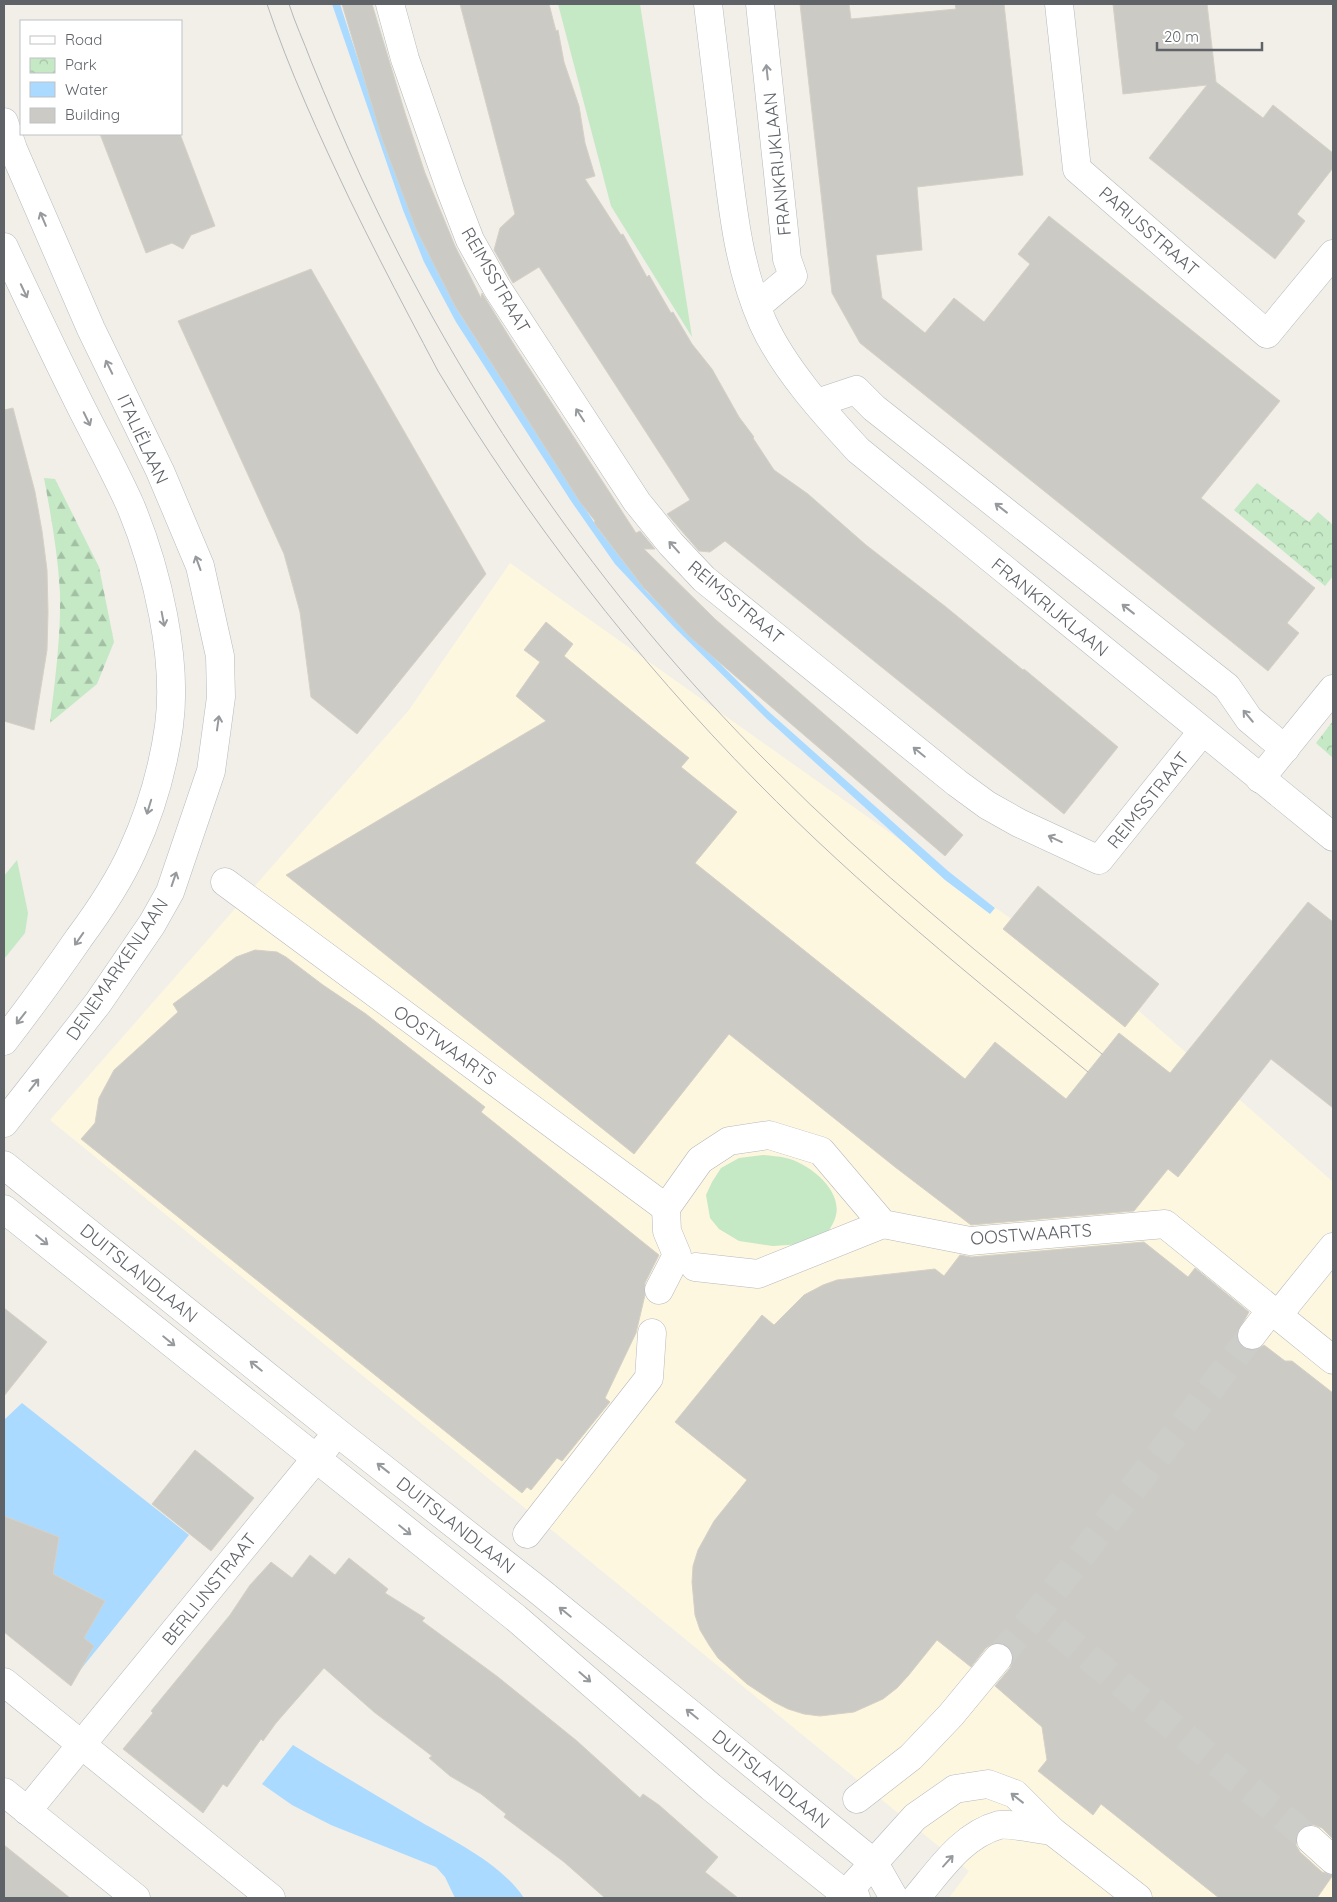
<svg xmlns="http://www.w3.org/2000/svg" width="1337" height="1902" font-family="Quicksand,sans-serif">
  <defs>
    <pattern id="forest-firs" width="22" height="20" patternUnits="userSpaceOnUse" patternTransform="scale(1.25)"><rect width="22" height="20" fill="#c5e8c5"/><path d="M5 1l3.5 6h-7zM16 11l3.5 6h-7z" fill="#a3c0a4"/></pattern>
    <pattern id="park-crowns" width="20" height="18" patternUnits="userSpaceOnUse" patternTransform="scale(1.25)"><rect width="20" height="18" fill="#c5e8c5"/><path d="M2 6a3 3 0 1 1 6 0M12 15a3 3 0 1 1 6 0" fill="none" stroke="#a3c0a4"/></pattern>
  </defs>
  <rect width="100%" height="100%" fill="#f1efe8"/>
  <!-- commercial -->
  <path fill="#fef7e0" d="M510,563L1131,1004L1333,1182V1898H949L969,1871L50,1120L409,710Z"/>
  <!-- green -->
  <g fill="#c5e8c5">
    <path d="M558,4H640L692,337L611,206Z"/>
    <path d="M17,860L28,913L25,933L4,959V876Z"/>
    <path d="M763,1155C771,1156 779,1156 786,1158C809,1163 842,1190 836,1215C835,1221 830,1228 828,1233L802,1244L773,1246L739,1241L719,1229L710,1218L706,1195L712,1182L721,1168L739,1158Z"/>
  </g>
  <!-- forest -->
  <path fill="url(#forest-firs)" d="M44,478L55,479L99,567L114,642L97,684L50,723C55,680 61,636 60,593C58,554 51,516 44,478Z"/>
  <!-- park -->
  <g fill="url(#park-crowns)">
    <path d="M1257,483L1309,522L1318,512L1333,525V576L1325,586L1234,510Z"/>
    <path d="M1333,721V758L1316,743Z"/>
  </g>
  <!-- water -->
  <g fill="#aadaff">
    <path d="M332,4H340L369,94L460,314L599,530L646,591L768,711L948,871L995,908L990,914L945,880L767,719L675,628L615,564L571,501L456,322L424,262L403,210Z"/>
    <path d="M22,1403L189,1535L77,1674L72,1670L92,1645L69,1630L96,1596L31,1563L35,1557L4,1541V1420Z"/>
    <path d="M293,1745C333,1770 374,1794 414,1818C450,1839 501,1863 524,1898H455L445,1877L436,1867L331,1825L292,1805L262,1784Z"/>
  </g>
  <!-- building -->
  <g fill="#cccac5" stroke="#d6d1c6">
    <path d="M342,4H372L405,113L425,173L455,246L481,298L482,293L518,351L636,533L640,531L655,549H644L715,619L963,835L945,856L691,638L643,587L594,523L595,521L580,502L455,306L416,229L382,139Z"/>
    <path d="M460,4H549L556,31L558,30L564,62L579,106L585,143L595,176L585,179L621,235L623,234L647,277L649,275L671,313L673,312L692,344L712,369L739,417L754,437L753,438L774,470L808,494L866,545L946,607L1023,670L1024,669L1118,747L1064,814L725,541L710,552L699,551L667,514L690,500L539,267L513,283L494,250L500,228L515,214Z"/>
    <path d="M800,4H849L851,19L956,9L955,4H1004L1023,175L917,187L922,250L876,255L882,298L925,333L954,298L984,322L1030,264L1018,254L1049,216L1280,401L1201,498L1315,588L1287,623L1299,633L1268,671L860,343L832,293Z"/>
    <path d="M1113,4H1207L1216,82L1263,118L1273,105L1333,153V168L1297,214L1305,221L1275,259L1149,158L1207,85L1123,94Z"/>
    <path d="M100,134H180L215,226L191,235L183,249L172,243L146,253Z"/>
    <path d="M311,269L486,574L357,734L311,697L300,612L284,554L178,321Z"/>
    <path d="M13,408L35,492L42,531L47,570L48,612L47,650L34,730L4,721V410Z"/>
    <path d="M546,622L573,644L564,656L689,758L681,767L737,812L695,863L965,1079L995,1042L1066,1099L1119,1033L1170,1073L1308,902L1333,922V1108L1271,1059L1178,1177L1168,1169L1134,1211L971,1225L895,1167L729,1034L634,1154L286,875L546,721L516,696L540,662L524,650Z"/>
    <path d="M1038,886L1159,984L1125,1027L1003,929Z"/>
    <path d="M255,950L277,952L286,957L323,985L366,1014L485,1107L481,1112L659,1255L645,1283V1295L636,1333L605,1398L610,1402L562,1461L557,1458L531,1490L527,1487L522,1493L81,1139L95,1123L99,1098L114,1070L178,1012L173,1004L236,957Z"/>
    <path d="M1144,1242L1188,1277L1195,1268L1249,1312L1237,1333V1341L1242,1347L1251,1350L1258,1349L1264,1345L1285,1361H1292L1333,1393V1839L1322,1828L1314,1825H1307L1300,1829L1296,1837V1845L1300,1852L1322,1872L1333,1875L1317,1898H1219L1101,1804L1093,1815L1038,1771L1047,1760L1042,1727L995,1686L1010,1668L1013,1661L1012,1652L1008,1646L1000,1643L992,1644L986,1648L971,1667L937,1640L908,1676L897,1688L883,1699L854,1712L820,1716L804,1714L788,1709L774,1702L747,1684L718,1658L709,1645L700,1630L695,1615L692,1582L693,1566L698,1550L714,1521L747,1480L675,1422L762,1315L774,1325L804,1295L823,1285L837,1280L935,1269L944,1276L960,1255L971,1257Z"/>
    <path d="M4,1308L47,1342L4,1396Z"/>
    <path d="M195,1450L254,1498L211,1551L152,1504Z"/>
    <path d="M4,1516L59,1537L53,1574L105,1601L84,1638L94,1646L71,1686L4,1632Z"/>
    <path d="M310,1555L335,1575L349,1558L388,1589L385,1593L425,1618L422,1621L498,1677L577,1741L640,1798L643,1794L659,1805L718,1857L705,1872L738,1898H605L564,1862L504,1817L506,1814L481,1794L450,1776L429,1758L432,1756L374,1712L324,1668L276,1723L263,1741L261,1739L227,1787L223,1784L203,1813L123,1749L153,1713L151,1711L230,1615L250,1585L271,1562L292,1578Z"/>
    <path d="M4,1845L70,1898H4Z"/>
  </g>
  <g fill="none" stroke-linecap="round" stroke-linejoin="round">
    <!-- street-tunnel -->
    <g stroke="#ccccc8" stroke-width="28" stroke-dasharray="28 14" stroke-linecap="butt">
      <path d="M1252,1335L1036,1614L1311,1840"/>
      <path d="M998,1658L1036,1614"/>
    </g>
    <defs>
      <g id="street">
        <path d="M390,4L405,59L450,188L470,240L497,288L637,502L671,544L704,579L957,783L987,805L1019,823L1099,860L1202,732"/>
        <path d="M1059,4L1077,169L1267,334L1333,254"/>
        <path d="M757,306L793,276L787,259L760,4"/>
        <path d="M817,403L856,390L874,408L1227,687L1249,719L1285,749"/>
        <path d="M1260,779L1333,689"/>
        <path d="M225,882L666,1208L700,1160L729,1141L769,1135L821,1151L883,1224L970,1241L1165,1224L1333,1360"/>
        <path d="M4,1165L338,1433L538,1590L874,1863L894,1898"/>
        <path d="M4,1209L516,1618L711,1787L845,1894L856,1898"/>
        <path d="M695,1267L758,1274L883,1224"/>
        <path d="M659,1290L677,1255L667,1231L666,1208"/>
        <path d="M1278,1315L1333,1247"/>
        <path d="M1252,1335L1271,1310"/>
        <path d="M527,1534L649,1378L652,1333"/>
        <path d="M4,1682L271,1898"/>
        <path d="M4,1792L136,1898"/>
        <path d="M857,1799L911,1757L951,1715L998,1658"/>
        <path d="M27,1811L327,1445"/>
        <path d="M1311,1840L1333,1860"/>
      </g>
      <g id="secondary">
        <path d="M708,4C714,54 720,104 726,154C733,212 739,269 763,323C784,369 824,413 858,450L1333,837"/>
        <path d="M4,122L13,149L91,329L160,471L200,566L220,656L221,697L211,771L170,892L152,924L98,1003L4,1123"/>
        <path d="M4,247C29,300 54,353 80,405C97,439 116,473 131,507C157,570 178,659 169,726C163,769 150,813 132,852C118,883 99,911 79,938C55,973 30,1007 4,1041"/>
        <path d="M842,1898L915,1817L955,1789L988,1784L1015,1794L1052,1831L1138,1898"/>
        <path d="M916,1898C939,1871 962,1835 999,1825C1010,1823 1040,1830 1052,1831"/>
      </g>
    </defs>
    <!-- street casing -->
    <use href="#street" stroke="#b5b8bc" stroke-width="29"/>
    <!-- secondary casing -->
    <use href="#secondary" stroke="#b6babf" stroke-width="29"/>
    <!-- street -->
    <use href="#street" stroke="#fff" stroke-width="28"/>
    <!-- secondary -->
    <use href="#secondary" stroke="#fff" stroke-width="28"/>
    <!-- tram -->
    <g stroke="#b6b7b8" stroke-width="1">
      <path d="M267,4C289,70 320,137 350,200C369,239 389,278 409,316C419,334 428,353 438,371C528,520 635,658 757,782C860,887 974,979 1088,1072"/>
      <path d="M289,4C295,23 304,42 311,61C327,100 344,140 362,179C462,394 601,597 770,765C873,869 988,961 1102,1054"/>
    </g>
  </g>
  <!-- one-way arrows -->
  <defs><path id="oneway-shaft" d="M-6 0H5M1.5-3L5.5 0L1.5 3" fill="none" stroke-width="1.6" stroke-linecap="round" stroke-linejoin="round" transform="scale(1.25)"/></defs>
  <g stroke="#979a9d">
    <use href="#oneway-shaft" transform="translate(767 72) rotate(-96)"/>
    <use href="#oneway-shaft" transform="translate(43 219) rotate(-113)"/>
    <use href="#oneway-shaft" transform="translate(24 291) rotate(65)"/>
    <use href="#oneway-shaft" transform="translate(109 367) rotate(-116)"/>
    <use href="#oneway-shaft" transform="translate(580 415) rotate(-123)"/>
    <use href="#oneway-shaft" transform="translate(87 419) rotate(64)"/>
    <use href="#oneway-shaft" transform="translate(1001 508) rotate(-142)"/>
    <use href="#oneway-shaft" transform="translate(674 547) rotate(-132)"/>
    <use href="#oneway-shaft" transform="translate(198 563) rotate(-110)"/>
    <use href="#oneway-shaft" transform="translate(1128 609) rotate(-142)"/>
    <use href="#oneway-shaft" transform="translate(163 619) rotate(79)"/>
    <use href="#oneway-shaft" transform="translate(1248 716) rotate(-130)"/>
    <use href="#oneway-shaft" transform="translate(218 723) rotate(-82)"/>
    <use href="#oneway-shaft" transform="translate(919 752) rotate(-141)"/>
    <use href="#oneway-shaft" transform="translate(149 807) rotate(107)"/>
    <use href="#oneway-shaft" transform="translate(1055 839) rotate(-155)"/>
    <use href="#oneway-shaft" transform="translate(174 879) rotate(-71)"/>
    <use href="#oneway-shaft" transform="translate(79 939) rotate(125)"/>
    <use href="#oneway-shaft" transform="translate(21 1018) rotate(128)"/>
    <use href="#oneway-shaft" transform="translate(34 1085) rotate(-52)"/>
    <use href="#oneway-shaft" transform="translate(42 1240) rotate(39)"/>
    <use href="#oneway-shaft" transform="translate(169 1341) rotate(39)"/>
    <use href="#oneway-shaft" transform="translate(256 1366) rotate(-141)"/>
    <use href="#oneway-shaft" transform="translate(383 1468) rotate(-142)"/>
    <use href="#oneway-shaft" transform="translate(405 1530) rotate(39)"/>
    <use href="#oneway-shaft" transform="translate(565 1612) rotate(-141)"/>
    <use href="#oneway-shaft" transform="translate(585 1677) rotate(41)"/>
    <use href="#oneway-shaft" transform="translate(692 1714) rotate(-141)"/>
    <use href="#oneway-shaft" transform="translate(1017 1798) rotate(-142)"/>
    <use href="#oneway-shaft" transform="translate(948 1861) rotate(-48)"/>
  </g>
  <g text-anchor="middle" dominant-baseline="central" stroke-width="4" stroke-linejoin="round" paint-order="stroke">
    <!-- street labels -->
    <g font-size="18" fill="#5f6368" stroke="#fff">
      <text transform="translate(777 164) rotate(-96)">FRANKRIJKLAAN</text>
      <text transform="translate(1149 231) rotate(41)">PARIJSSTRAAT</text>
      <text transform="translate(496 280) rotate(60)">REIMSSTRAAT</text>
      <text transform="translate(143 439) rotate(65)">ITALIËLAAN</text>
      <text transform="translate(736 602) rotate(40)">REIMSSTRAAT</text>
      <text transform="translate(1050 607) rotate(39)">FRANKRIJKLAAN</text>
      <text transform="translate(1148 800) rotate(-51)">REIMSSTRAAT</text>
      <text transform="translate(117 969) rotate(-56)">DENEMARKENLAAN</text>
      <text transform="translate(445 1045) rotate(36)">OOSTWAARTS</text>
      <text transform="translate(1031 1234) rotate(-4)">OOSTWAARTS</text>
      <text transform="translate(139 1273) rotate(39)">DUITSLANDLAAN</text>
      <text transform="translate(456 1525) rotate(38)">DUITSLANDLAAN</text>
      <text transform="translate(209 1589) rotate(-51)">BERLIJNSTRAAT</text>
      <text transform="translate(771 1779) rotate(39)">DUITSLANDLAAN</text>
    </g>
  </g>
  <!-- border -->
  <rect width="1337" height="1902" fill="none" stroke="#5f6368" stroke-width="10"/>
  <!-- legend -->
  <rect x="20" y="20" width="162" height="115" fill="#ffffff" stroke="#bfc1c3"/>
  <rect x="30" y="36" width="25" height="8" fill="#ffffff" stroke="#bfc1c3"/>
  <text x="65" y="45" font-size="15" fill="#5f6368">Road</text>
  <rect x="30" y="58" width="25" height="15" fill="url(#park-crowns)" stroke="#bfc1c3"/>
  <text x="65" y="70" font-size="15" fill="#5f6368">Park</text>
  <rect x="30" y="82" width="25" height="15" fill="#aadaff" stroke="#bfc1c3"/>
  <text x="65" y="95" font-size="15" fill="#5f6368">Water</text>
  <rect x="30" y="108" width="25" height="15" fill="#cccac5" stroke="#bfc1c3"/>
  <text x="65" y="120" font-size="15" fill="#5f6368">Building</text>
  <!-- scale -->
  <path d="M1157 42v8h105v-8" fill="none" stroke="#5f6368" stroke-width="2.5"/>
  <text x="1164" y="42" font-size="15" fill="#5f6368" stroke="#ffffff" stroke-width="4" paint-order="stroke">20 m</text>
</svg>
